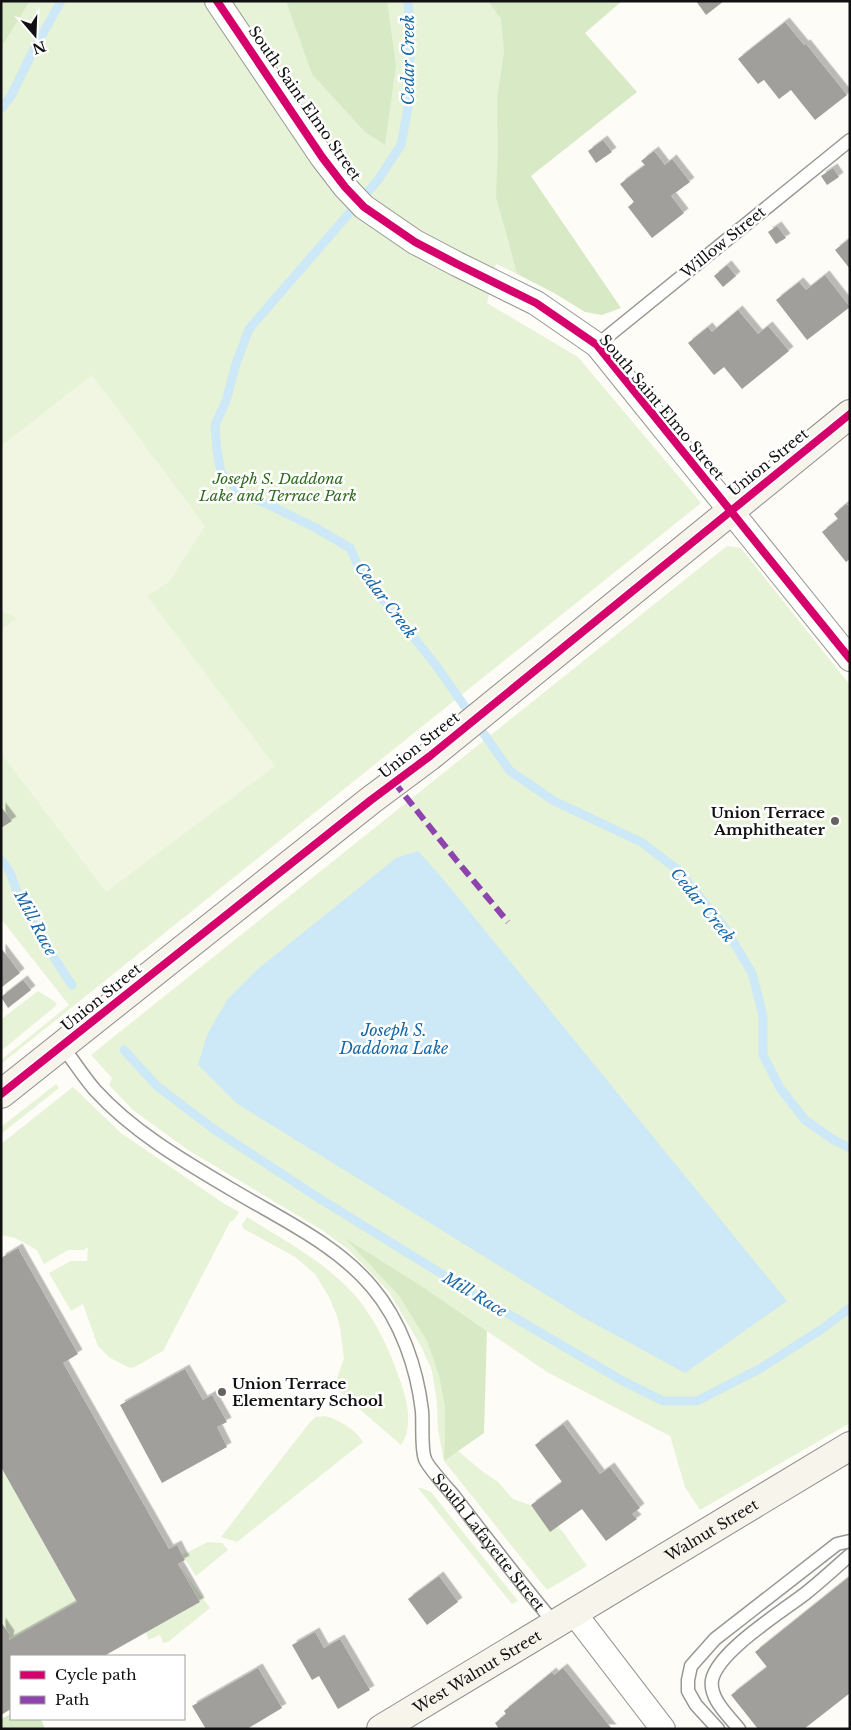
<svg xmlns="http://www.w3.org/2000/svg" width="851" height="1730" font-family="'Libre Baskerville',serif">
  <defs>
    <filter id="shadow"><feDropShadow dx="4.5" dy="-4.5" stdDeviation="0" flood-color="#0004"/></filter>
  </defs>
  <rect width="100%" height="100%" fill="#fdfcf7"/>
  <!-- green -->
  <g fill="#e7f3d7">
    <path d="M30,1H550L504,227L517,274L496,264L487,303L578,357L701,503L1,1064V1060L69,1005L1,919V48Z"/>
    <path d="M727,546L741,548L850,685V1423L700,1510L685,1487L670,1436L547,1372L423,1287L347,1240L399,1296L427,1341L439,1376L445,1408L444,1460L458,1451L482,1471L498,1482L513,1499L542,1509L563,1532L587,1566L547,1590L444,1461L438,1430L437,1402L432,1371L422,1348L389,1292L349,1250L322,1230L188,1150L133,1110L109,1085L112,1078L91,1055Z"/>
    <path d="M38,991L54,1001L57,1005L1,1051V1017L3,1018Z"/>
    <path d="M56,1084L59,1088L1,1134V1127Z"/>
    <path d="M73,1087L121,1133L223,1203L239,1212L234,1220L230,1222L163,1351L135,1367L130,1368L110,1358L98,1346L83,1304L71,1311L49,1273L71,1261H87L88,1247L84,1250H68L44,1264L37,1250L15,1238L1,1235V1144Z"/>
    <path d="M247,1217C282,1239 321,1260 350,1290C374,1315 390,1350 401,1383C408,1403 413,1427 401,1445L339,1391L335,1384L344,1358L340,1328L337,1316L329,1297L315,1274L295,1257L244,1229L242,1225Z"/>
    <path d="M325,1416C338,1419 356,1430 363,1442L237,1542L221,1537L310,1422L316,1417Z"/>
    <path d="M1,1467L77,1602L9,1640L10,1635L1,1622Z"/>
    <path d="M418,1488H421L431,1492L518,1601L512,1604Z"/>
    <path d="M208,1542L222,1543L228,1550L196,1576L182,1555Z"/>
    <path d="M178,1564L210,1608L168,1642L163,1643L160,1635L148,1640L146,1632L200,1602Z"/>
  </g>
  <!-- forest -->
  <g fill="#d8eac5">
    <path d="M1,1H30L1,48Z"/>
    <path d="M286,1H387L396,65L385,145L365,132L312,74Z"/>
    <path d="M488,1H622L585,33L637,92L531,176L621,308L602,315L585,312L554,293L517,274L496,197L498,145L497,100L504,52L501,19Z"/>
    <path d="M345,1238L423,1287L487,1331L484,1433L444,1461L445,1408L439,1376L427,1341L399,1296Z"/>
    <path d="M11,1714V1719H41L45,1729H1V1719Z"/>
  </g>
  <!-- pitch -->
  <path fill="#f0f6e1" d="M92,375L205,526L169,582L147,596L275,766L106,892L1,753V630L17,618L1,611V446Z"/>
  <!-- water -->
  <path fill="#cde8f7" d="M418,851L443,879L787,1301L685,1373L577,1314L236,1103L198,1065L207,1035L227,1000L259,968L396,858Z"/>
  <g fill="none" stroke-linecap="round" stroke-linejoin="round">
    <!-- stream -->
    <g stroke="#cde8f7" stroke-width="9">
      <path d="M408,1L410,37L409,102L401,145L378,180L249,329L236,364L226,401L215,425L217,451L221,472L241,494L267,504L316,528L350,548L361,572L435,664L510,771L554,801L641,842L678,870L725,928L752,973L763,1016V1055L780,1088L805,1120L832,1139L850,1148"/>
      <path d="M1,109L11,96L31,55L61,1"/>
      <path d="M1,860C13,872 14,887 21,902C36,930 54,958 72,985"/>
      <path d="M124,1050L157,1086L215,1130L317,1197L476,1295L621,1380L663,1401H697L761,1368L822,1329L850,1308"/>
    </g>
  </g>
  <!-- building -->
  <g fill="#a19f9c" filter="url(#shadow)">
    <path d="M696,1H724L706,15Z"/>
    <path d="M785,22L804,45L806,44L847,95L815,120L791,90L779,99L764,80L758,84L738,59Z"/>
    <path d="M603,140L612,152L596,163L588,151Z"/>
    <path d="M654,151L665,165L672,159L690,182L671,196L684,213L652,238L628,207L634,202L620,184L645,165L641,161Z"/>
    <path d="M833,168L839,177L827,185L821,176Z"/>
    <path d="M777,226L786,238L776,244L768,232Z"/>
    <path d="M850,238V269L835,250Z"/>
    <path d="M727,265L736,276L723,287L714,276Z"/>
    <path d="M825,275L850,307L807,340L776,300L799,282L806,290Z"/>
    <path d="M738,310L758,334L768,326L789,351L742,389L724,367L714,375L688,343L708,327L712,332Z"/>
    <path d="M846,504L850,507V559L846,562L822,532L838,519L834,514Z"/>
    <path d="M1,807L12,821L1,828Z"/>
    <path d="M1,948L20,973L2,987L1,986Z"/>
    <path d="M23,980L31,990L8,1008L1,997Z"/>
    <path d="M18,1248L78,1354L63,1363L169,1549L177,1545L182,1555L185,1560L178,1564L200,1602L104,1656H11V1709L1,1715V1622L10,1635L9,1640L77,1602L1,1467V1258Z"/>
    <path d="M185,1369L203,1400L212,1395L227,1422L217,1427L227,1447L162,1483L120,1405Z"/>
    <path d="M563,1424L600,1474L610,1467L640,1508L632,1514L637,1519L606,1541L582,1509L550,1532L531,1505L562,1482L535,1445Z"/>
    <path d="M439,1576L458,1602L427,1625L408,1599Z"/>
    <path d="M850,1576V1693L804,1729H758L731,1695L767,1667L755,1652Z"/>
    <path d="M315,1632L324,1648L340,1639L370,1690L338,1709L319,1676L312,1680L292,1645Z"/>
    <path d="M258,1668L282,1708L247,1729H206L192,1706Z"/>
    <path d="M563,1668L612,1729H499L495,1723L506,1714L504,1711L552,1672L554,1675Z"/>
  </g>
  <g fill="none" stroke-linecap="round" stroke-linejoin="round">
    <defs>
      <g id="lane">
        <path d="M597,345L850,140"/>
        <path id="s1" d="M62,1046C73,1060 83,1076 95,1090C134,1133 187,1163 236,1192C283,1220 337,1245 372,1287C401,1321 417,1368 422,1411C423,1423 421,1450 425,1459C427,1466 448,1489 454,1496C487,1539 520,1582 555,1624"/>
        <path d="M718,1729L696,1705L688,1691V1680L691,1666L715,1639L837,1544L850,1541"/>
        <path d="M739,1729C729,1716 709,1699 712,1680C718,1651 783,1611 806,1593C821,1581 835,1568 850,1555"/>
      </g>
      <g id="street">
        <path d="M217,1L322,157L345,187L364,207L415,242L457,264L536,303L597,345L850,659"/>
        <path d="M574,1613L663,1729"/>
      </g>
      <g id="secondary">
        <path d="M1,1094L371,800L430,756L850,414"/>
        <path id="s2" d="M381,1729L850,1446"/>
      </g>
    </defs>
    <!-- lane casing -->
    <use href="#lane" stroke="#979795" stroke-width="15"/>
    <!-- street casing -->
    <use href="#street" stroke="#979795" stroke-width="26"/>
    <!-- secondary casing -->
    <use href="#secondary" stroke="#8e8d8b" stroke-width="30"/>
    <!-- lane -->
    <use href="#lane" stroke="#fffffe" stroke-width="12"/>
    <!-- street -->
    <use href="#street" stroke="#fffffe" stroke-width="24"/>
    <!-- secondary -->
    <use href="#secondary" stroke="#f6f4eb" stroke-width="28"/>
    <!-- quiet -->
    <path stroke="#8e44ad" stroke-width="6" stroke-dasharray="12 6" stroke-linecap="butt" d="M394,782L457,861L508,922"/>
    <defs>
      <g id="cycleway">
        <path d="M217,1L322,157L345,187L364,207L415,242L457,264L536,303L597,345L850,659"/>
        <path d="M1,1094L371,800L430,756L850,414"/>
      </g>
    </defs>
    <!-- cycleway casing -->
    <use href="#cycleway" stroke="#fff" stroke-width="11"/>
    <!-- cycleway -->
    <use href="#cycleway" stroke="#d6006c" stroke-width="8"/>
  </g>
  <!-- markers -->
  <g fill="#646362" stroke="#fff" stroke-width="2">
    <circle cx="835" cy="821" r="5"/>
    <circle cx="222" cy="1392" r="5"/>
  </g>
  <g text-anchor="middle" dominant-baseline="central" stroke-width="5" stroke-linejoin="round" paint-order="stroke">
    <!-- street labels -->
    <g font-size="15" fill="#111" stroke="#fff">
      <text transform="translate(305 103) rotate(55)">South Saint Elmo Street</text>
      <text transform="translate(723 242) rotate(-39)">Willow Street</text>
      <text transform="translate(662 407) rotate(50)">South Saint Elmo Street</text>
      <text transform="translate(768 462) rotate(-39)">Union Street</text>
      <text transform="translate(419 745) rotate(-38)">Union Street</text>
      <text transform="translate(101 997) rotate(-39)">Union Street</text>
      <text stroke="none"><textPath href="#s2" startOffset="386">Walnut Street</textPath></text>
      <text stroke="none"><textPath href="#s1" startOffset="685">South Lafayette Street</textPath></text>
      <text stroke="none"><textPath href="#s2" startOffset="112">West Walnut Street</textPath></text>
    </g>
    <!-- park labels -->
    <g font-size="15" font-style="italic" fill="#2f6b1f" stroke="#fff">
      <text x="278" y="478">Joseph S. Daddona<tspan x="278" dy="17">Lake and Terrace Park</tspan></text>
    </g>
    <!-- poi labels -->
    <g font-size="15" font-weight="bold" fill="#111" stroke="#fff" text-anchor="end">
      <text x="825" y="812">Union Terrace<tspan x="825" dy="17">Amphitheater</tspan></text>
      <text x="232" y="1383" text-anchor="start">Union Terrace<tspan x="232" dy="17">Elementary School</tspan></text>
    </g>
    <!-- water labels -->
    <g font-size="16" font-style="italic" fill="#1768a6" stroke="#fff">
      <text transform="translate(408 60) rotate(-90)">Cedar Creek</text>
      <text transform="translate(386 600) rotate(53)">Cedar Creek</text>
      <text transform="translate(703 905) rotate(51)">Cedar Creek</text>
      <text transform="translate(36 923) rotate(62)">Mill Race</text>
      <text x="394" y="1030">Joseph S.<tspan x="394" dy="18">Daddona Lake</tspan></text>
      <text transform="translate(475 1294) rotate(31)">Mill Race</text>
    </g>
  </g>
  <!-- border -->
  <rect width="851" height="1730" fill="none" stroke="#111111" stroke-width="5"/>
  <!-- legend -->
  <rect x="10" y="1655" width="175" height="65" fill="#ffffff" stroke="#a0a0a0"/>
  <rect x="20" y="1671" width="25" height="8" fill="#d6006c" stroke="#a0a0a0"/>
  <text x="55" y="1680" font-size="15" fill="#111111">Cycle path</text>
  <rect x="20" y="1696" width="25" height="8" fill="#8e44ad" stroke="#a0a0a0"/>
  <text x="55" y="1705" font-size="15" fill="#111111">Path</text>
  <!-- north arrow -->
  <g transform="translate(35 35) rotate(161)" stroke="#ffffff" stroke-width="4" paint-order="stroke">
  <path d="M0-4L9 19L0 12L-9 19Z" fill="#111111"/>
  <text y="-8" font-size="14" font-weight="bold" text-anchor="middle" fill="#111111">N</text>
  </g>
</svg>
